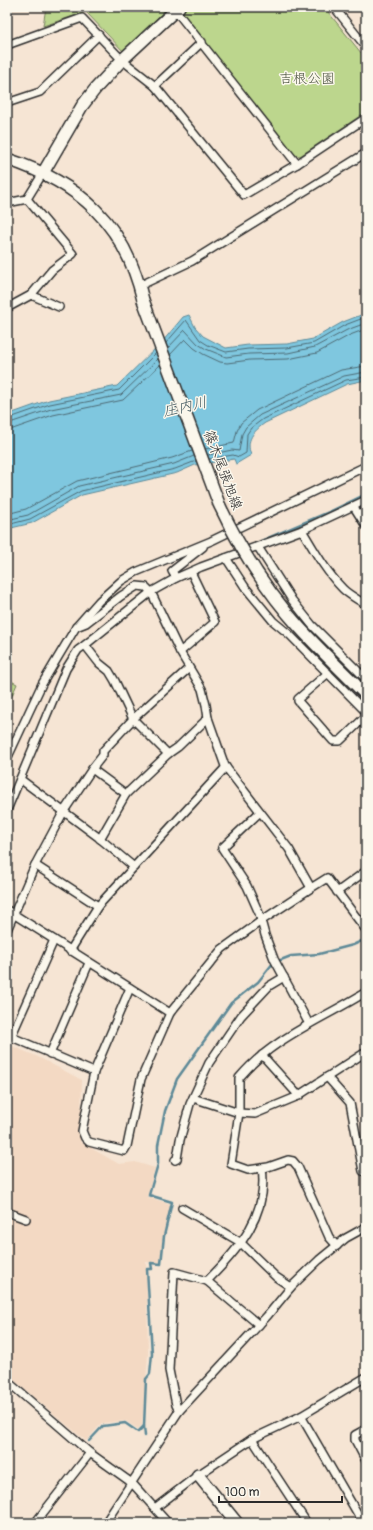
<svg xmlns="http://www.w3.org/2000/svg" width="373" height="1530" font-family="Pangolin,'Klee One',sans-serif">
  <rect width="100%" height="100%" fill="#f6e5d4"/>
  <filter id="ink" filterUnits="userSpaceOnUse"><feTurbulence type="fractalNoise" baseFrequency=".025" numOctaves="2"/><feDisplacementMap in="SourceGraphic" scale="8" xChannelSelector="R" yChannelSelector="G"/><feConvolveMatrix kernelMatrix="1 2 1 2 8 2 1 2 1" color-interpolation-filters="sRGB"/></filter>
  <g filter="url(#ink)">
    <!-- built -->
    <path fill="#f3d9c3" d="M7,1044L36,1056L82,1080L80,1142L119,1164L135,1162L155,1168L147,1197L171,1204L163,1236L160,1263L146,1262L148,1354L142,1425L138,1429L126,1421L102,1423L86,1441L7,1374Z"/>
    <!-- green -->
    <g fill="#bcd68d" stroke="#74805c">
      <path d="M46,7H168L124,52L86,12L43,26Z"/>
      <path d="M185,7H324L366,59V112L300,156L294,155L182,15V10Z"/>
      <path d="M7,679L17,684L7,707Z"/>
    </g>
    <!-- water -->
    <path fill="#7fc7df" stroke="#5d8997" d="M366,313V380L347,384L265,423C254,431 245,440 251,455L236,464L234,459L195,465L177,473L82,495L32,523L7,529V415L49,400L117,386L163,341L183,317L189,315L195,327L203,336L226,348L248,345L287,344L313,339L343,322Z"/>
    <g fill="none" stroke-linecap="round" stroke-linejoin="round">
      <!-- shore -->
      <g stroke="#4d6973" stroke-width="1">
        <path d="M166,343L186,320L200,340L208,345L226,352L248,349L287,348L314,343L345,325L366,317"/>
        <path d="M168,348L185,330L198,344L206,349L226,357L249,354L288,353L315,347L347,330L366,323"/>
        <path d="M170,355L185,339L194,348L203,354L220,362L227,363L250,360L288,359L317,353L350,335L366,329"/>
        <path d="M7,419L50,404L119,390L156,353"/>
        <path d="M7,424L51,409L121,395L158,359"/>
        <path d="M7,430L13,429L53,415L123,400L160,365"/>
        <path d="M205,449L234,443L237,431L241,423L257,410L341,370L366,366"/>
        <path d="M208,455L232,450L239,451L242,434L246,427L260,415L344,376L366,372"/>
        <path d="M209,459L233,455L239,457L246,453L247,434L251,428L263,419L346,380L366,377"/>
        <path d="M7,514L26,509L77,481L172,458L192,451"/>
        <path d="M7,520L28,515L79,486L174,464L194,456"/>
        <path d="M7,525L30,519L81,491L175,469L196,461"/>
      </g>
      <!-- stream -->
      <g stroke="#5d8997" stroke-width="2.5">
        <path d="M261,541L329,512L366,494"/>
        <path d="M145,1436L144,1426L146,1379L150,1374L152,1354L147,1269H152L151,1263L161,1264L164,1236L172,1202L149,1195L158,1164V1145L165,1111L177,1079L231,1003L258,982L273,963L291,956L319,954L353,945L366,939"/>
        <path d="M89,1441L103,1426L125,1423L138,1432L144,1426"/>
      </g>
      <defs>
        <g id="street">
          <path d="M334,7L366,47"/>
          <path d="M176,11L297,164"/>
          <path d="M7,45L82,18L122,60L155,86L244,195L297,164L366,118"/>
          <path d="M155,86L202,42"/>
          <path d="M7,103L40,92L99,35"/>
          <path d="M7,203L27,199L43,173"/>
          <path d="M139,286L192,261L366,153"/>
          <path d="M31,295L59,307"/>
          <path d="M7,308L31,295L52,270L73,254L27,199"/>
          <path d="M354,507L366,526"/>
          <path d="M302,530C314,550 326,572 343,589C349,595 359,600 366,605"/>
          <path d="M258,547L292,600L312,625L366,679"/>
          <path d="M226,558L245,587L273,621L290,635L366,712"/>
          <path d="M176,578L172,571L203,547"/>
          <path d="M76,627L86,623L121,596L137,586L146,587L151,592L180,652L202,689L206,705L208,718L225,766L289,849L311,888L327,878L366,930"/>
          <path d="M180,652L215,622L191,572"/>
          <path d="M328,673L298,699V701L333,741H340L366,716"/>
          <path d="M208,718L178,747L168,754L133,719L115,681L109,671L99,663L85,645L151,592L176,578L201,567L302,530L366,500"/>
          <path d="M168,754L126,794L92,769L103,755V751L133,719L189,668"/>
          <path d="M7,759L42,684L76,627L99,601L121,581L136,572L211,541L366,466"/>
          <path d="M20,779L98,837L134,867"/>
          <path d="M7,810L66,669L78,650L85,645"/>
          <path d="M260,812L222,848L247,886L259,913L265,935L274,959L309,1024"/>
          <path d="M100,839L126,794"/>
          <path d="M35,865L98,906"/>
          <path d="M337,892L366,871"/>
          <path d="M7,910L170,1013"/>
          <path d="M7,930L35,865L64,811L92,769"/>
          <path d="M70,951L98,906L226,767"/>
          <path d="M130,988L94,1072L82,1131L85,1138L89,1142L124,1151L127,1146L141,1079L170,1013L222,949L261,921L311,888"/>
          <path d="M7,1035L94,1072"/>
          <path d="M11,1037L54,940"/>
          <path d="M50,1054L89,963"/>
          <path d="M262,1055L299,1096"/>
          <path d="M327,1077L350,1103L363,1171L366,1170"/>
          <path d="M193,1098L239,1113L255,1114L296,1097L366,1052"/>
          <path d="M175,1160L177,1159L180,1140L190,1104L209,1063L241,1016L269,986L284,977"/>
          <path d="M182,1208L240,1242L276,1277L291,1287"/>
          <path d="M7,1212L26,1219"/>
          <path d="M337,1246L329,1237L298,1167L293,1161L288,1160L268,1167L248,1170L231,1164L239,1113V1078C272,1038 323,1019 366,992"/>
          <path d="M207,1281C238,1250 269,1215 262,1168"/>
          <path d="M7,1381L90,1453L132,1483L168,1523"/>
          <path d="M179,1411L176,1405L169,1370L174,1272L207,1281L259,1325"/>
          <path d="M301,1416L366,1377"/>
          <path d="M366,1429L355,1435V1440L366,1461"/>
          <path d="M252,1439L307,1523"/>
          <path d="M155,1508L198,1475L252,1439L301,1416L363,1523"/>
          <path d="M35,1523L90,1453"/>
          <path d="M105,1523L179,1411L268,1315L291,1287L319,1260L346,1238L366,1227"/>
        </g>
        <g id="secondary">
          <path d="M7,159C80,183 125,224 143,300"/>
          <path d="M43,173L82,106L96,88L122,60L179,7"/>
          <path d="M198,1475L237,1523"/>
        </g>
      </defs>
      <!-- street casing -->
      <use href="#street" stroke="#2b2b2b" stroke-width="10"/>
      <!-- secondary casing -->
      <use href="#secondary" stroke="#2b2b2b" stroke-width="14"/>
      <!-- street -->
      <use href="#street" stroke="#fbf7ec" stroke-width="7"/>
      <!-- secondary -->
      <use href="#secondary" stroke="#fbf7ec" stroke-width="11"/>
      <defs>
        <path id="secondary-bridge" d="M143,300L219,504C240,549 266,591 300,628C321,651 344,673 366,695"/>
      </defs>
      <!-- secondary-bridge casing -->
      <use href="#secondary-bridge" stroke="#2b2b2b" stroke-width="14" stroke-linecap="butt"/>
      <!-- secondary-bridge -->
      <use href="#secondary-bridge" stroke="#fbf7ec" stroke-width="11"/>
    </g>
  </g>
  <g text-anchor="middle" dominant-baseline="central" stroke-width="3" stroke-linejoin="round" paint-order="stroke">
    <!-- park labels -->
    <g font-size="14" fill="#4f5644" stroke="#fbf7ec">
      <text x="307" y="78">吉根公園</text>
    </g>
    <!-- street labels -->
    <g font-size="14" fill="#2b2b2b" stroke="#fbf7ec">
      <text transform="translate(223 470) rotate(69)">篠木尾張旭線</text>
    </g>
    <!-- water labels -->
    <g font-size="15" font-style="italic" fill="#445a61" stroke="#fbf7ec">
      <text transform="translate(185 407) rotate(-13)">庄内川</text>
    </g>
  </g>
  <!-- margin -->
  <rect width="373" height="1530" fill="none" stroke="#fbf7ec" stroke-width="24"/>
  <rect x="12" y="12" width="349" height="1506" fill="none" stroke="#2b2b2b" stroke-width="1.5" filter="url(#ink)"/>
  <!-- scale -->
  <path d="M219 1496v6h123v-6" fill="none" stroke="#2b2b2b" stroke-width="2"/>
  <text x="225" y="1496" font-size="12" fill="#2b2b2b" stroke="#fbf7ec" stroke-width="3" paint-order="stroke">100 m</text>
</svg>
